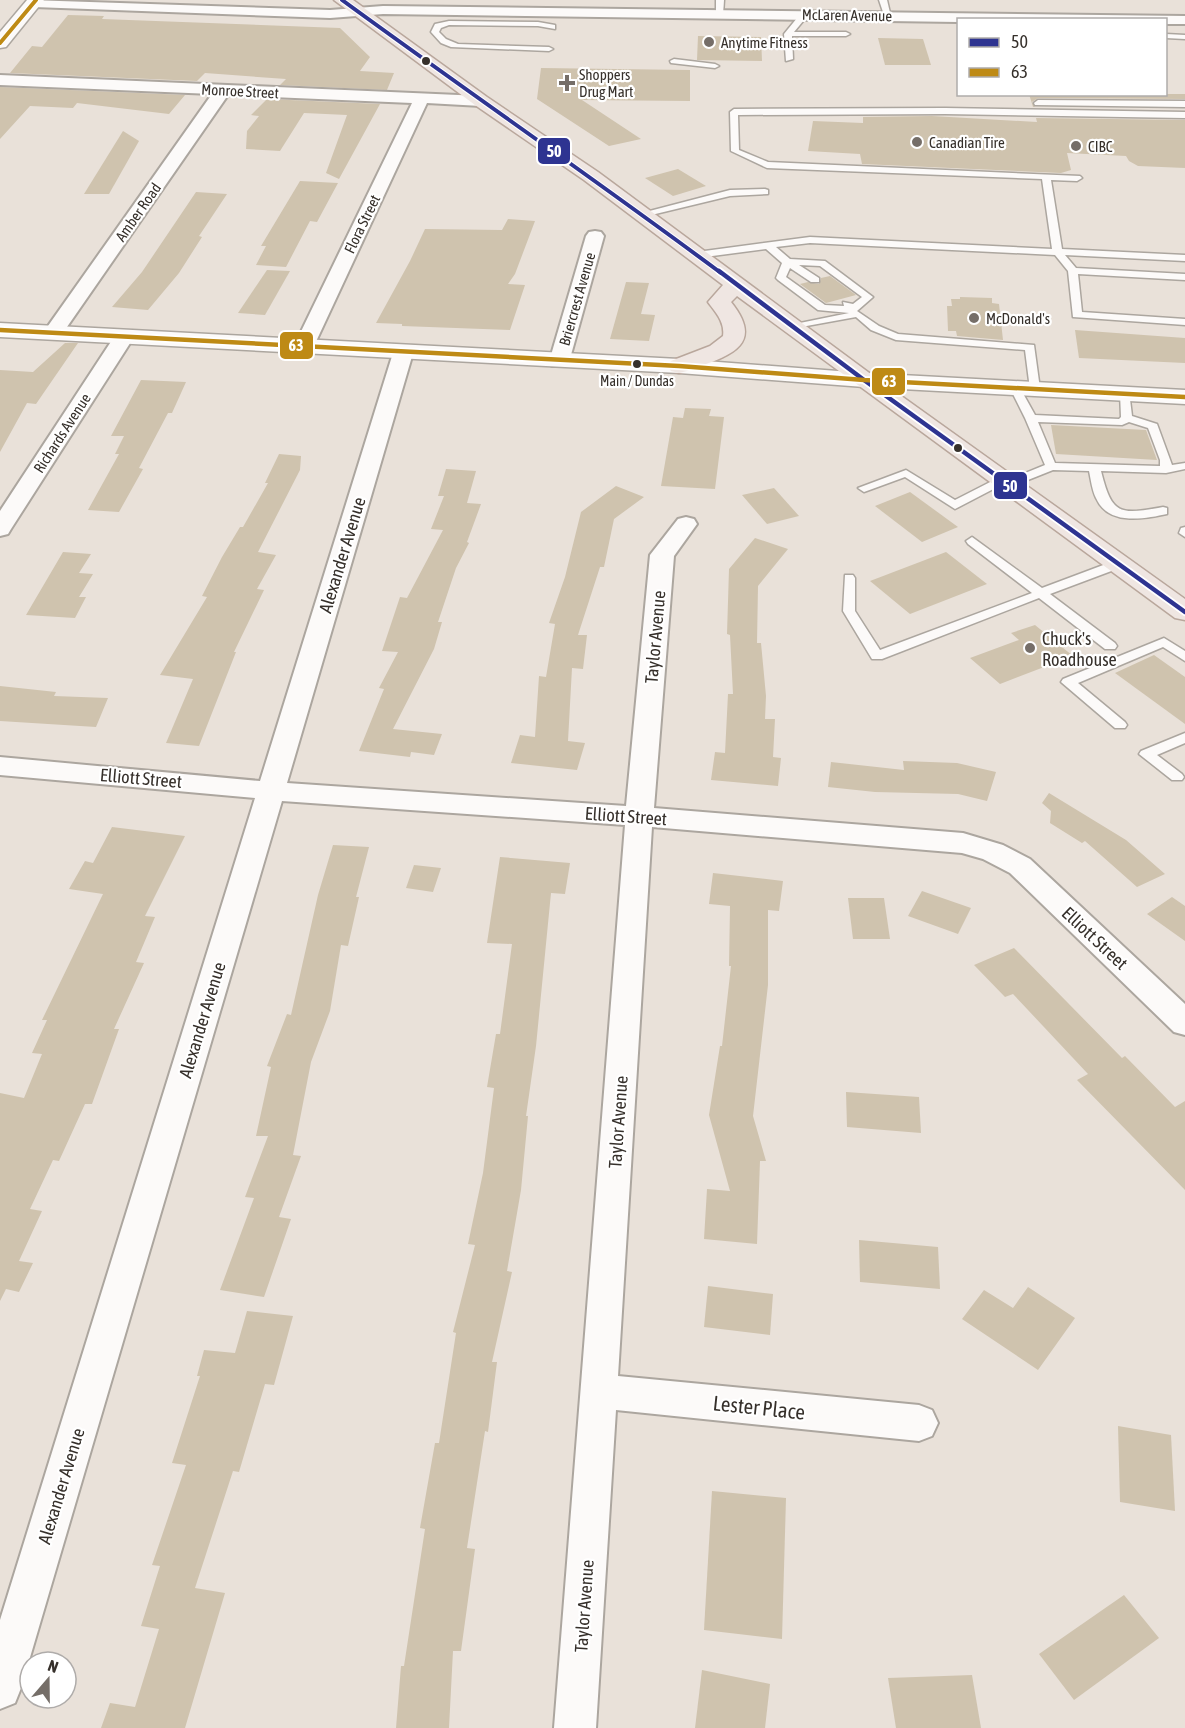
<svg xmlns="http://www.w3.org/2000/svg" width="1185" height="1728" font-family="'Asap Condensed',sans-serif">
  <rect width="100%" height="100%" fill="#e9e1d9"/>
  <!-- building -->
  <g fill="#cfc3ae">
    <path d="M68,15L104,16L102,19L340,28L370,57L360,71L394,73L387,90L280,85L286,79L205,73L197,81L10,73L32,46L42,47Z"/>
    <path d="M698,36L761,37L762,61L697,60Z"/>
    <path d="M878,38L923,39L931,65H885Z"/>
    <path d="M541,68L690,70V101L582,100L641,139L609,146L537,99Z"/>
    <path d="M0,87L185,95L169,114L77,103L73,108L30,106L0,139Z"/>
    <path d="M1029,94H1185V99L1038,98L1032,102L1035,107H1033Z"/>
    <path d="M267,99L380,104L339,179L326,173L347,115L304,113L280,151L246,149L247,131L259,116L251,115Z"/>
    <path d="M932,116L1037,122L1036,118L1185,120V168L1138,166L1129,161L1126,156L1067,153L1071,170L1061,173L862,164L860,154L808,151L813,121L863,123V117Z"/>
    <path d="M123,131L139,141L109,194H84Z"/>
    <path d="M678,169L706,186L673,196L645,178Z"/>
    <path d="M300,181L338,183L317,222L310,221L286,267L256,265L266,246H261Z"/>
    <path d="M196,192L227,194L199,236L202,237L179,273L148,310L112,307L142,272Z"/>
    <path d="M508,219L535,221L515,274L508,284L525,285L510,330L402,326V324L376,323L410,261L425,229L502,230Z"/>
    <path d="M267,270L290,271L265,315L238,313Z"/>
    <path d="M830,276L856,295L826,303L800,284L808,282L819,284L821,278Z"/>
    <path d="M626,282L649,283L641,314L655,315L649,341L610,339Z"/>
    <path d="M960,297L992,298V303L999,304L1003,340L957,336L956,331H948L947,306H952L951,299H960Z"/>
    <path d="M1075,330L1185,338V363L1079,358Z"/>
    <path d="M65,343H78L36,404L27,403L0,452V370L33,372Z"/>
    <path d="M141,380L186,382L172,413H168L139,468L143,469L119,512L88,510L119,454H115L124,436H111Z"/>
    <path d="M685,408L711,409L709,416L724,417L715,489L661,486L673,417L683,418Z"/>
    <path d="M1051,425L1146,430L1157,460L1056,454Z"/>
    <path d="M279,454L301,456L300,470L258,552L276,555L257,589L264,590L234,652H236L199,746L166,743L193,679L160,675L207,597L202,596L222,557L240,527H243L268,483H265Z"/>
    <path d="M446,469L476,471L467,503L481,504L467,542L469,543L456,568L438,622H442L434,649L393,729L442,734L434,755L411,752L410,757L359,751L384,689L379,688L398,652L382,651L400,597L407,598L443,530L431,529L444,496H438Z"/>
    <path d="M616,486L644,497L614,519L604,567H600L578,635H587L583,669L572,668L568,741L585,743L577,770L511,763L520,735L535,737L539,676L546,677L555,624L549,623L565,577L581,512Z"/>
    <path d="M774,488L799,516L767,524L742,495Z"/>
    <path d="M910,492L958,527L922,542L875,506Z"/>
    <path d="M755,538L788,549L758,586L757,643H761L766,696L765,719H775L773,757L781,758L778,786L711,780L715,752L725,753L728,694H733L730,635L727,634L729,569Z"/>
    <path d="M63,552L91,554L79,573L93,574L79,597H86L75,618L26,615Z"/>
    <path d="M946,552L987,584L910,614L870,581Z"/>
    <path d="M1035,625L1073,656L1000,684L970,658L1019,640L1011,633Z"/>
    <path d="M1154,655L1185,677V724L1115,673Z"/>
    <path d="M0,686L56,692L54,696L108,698L96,727L0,721Z"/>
    <path d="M903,761L957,763L996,772L987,801L958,794L875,792L828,787L831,762L904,770Z"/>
    <path d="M1049,793L1126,840L1165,874L1137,887L1085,841L1082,843L1050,823L1051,811L1042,803Z"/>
    <path d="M112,827L185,836L145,916L155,917L136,962L144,963L114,1029H119L92,1104H85L59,1161L53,1160L30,1209L42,1211L19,1261L33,1263L19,1292L6,1289L0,1301V1093L24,1098L42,1054L32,1053L47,1020H42L103,894L69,889L85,861L93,863Z"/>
    <path d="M333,845L369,847L356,897H359L348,946L341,945L330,1011L311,1062L293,1155L301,1156L279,1217L291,1219L264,1297L220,1290L254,1198L245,1197L268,1136H256L271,1067L267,1066L287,1014L291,1015L318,895Z"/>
    <path d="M500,857L570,863L565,894L551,893L536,1046L526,1116H528L521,1190L507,1271L512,1272L492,1362H497L488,1432L485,1431L467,1548L475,1549L461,1651H453L449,1728H396L401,1666H404L425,1529L420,1528L435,1443H439L456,1333L453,1332L475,1245L468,1244L483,1173L494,1088L487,1087L496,1034H500L512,944L487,943Z"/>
    <path d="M414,865L441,868L433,892L406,888Z"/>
    <path d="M713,873L783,881L779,911L768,910V985L753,1116L766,1161H760L757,1244L704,1239L707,1189L730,1191L709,1115L720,1046H722L731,966H729L730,906L709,904Z"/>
    <path d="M922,891L971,908L958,934L908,916Z"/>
    <path d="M1172,897L1185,906V941L1147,914Z"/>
    <path d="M848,898H884L890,939H853Z"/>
    <path d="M1014,948L1122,1058L1125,1056L1175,1107L1185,1101V1190L1077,1080L1088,1074L1013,994L1005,997L974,965Z"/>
    <path d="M846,1092L919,1097L921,1133L847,1127Z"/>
    <path d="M859,1240L938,1247L940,1289L860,1282Z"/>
    <path d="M708,1286L773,1294L770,1335L704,1327Z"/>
    <path d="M1028,1287L1075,1318L1038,1370L962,1319L984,1290L1013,1308Z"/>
    <path d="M247,1311L293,1316L274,1385L265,1384L239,1472L233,1471L195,1588L225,1593L185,1728H101L110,1703L135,1707L159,1629L141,1626L160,1566L152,1565L186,1465L172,1463L200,1376H197L204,1350L235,1353Z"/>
    <path d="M1118,1426L1171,1435L1175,1511L1120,1502Z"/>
    <path d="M712,1491L786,1498L782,1639L704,1630Z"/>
    <path d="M1124,1595L1159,1638L1074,1700L1039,1654Z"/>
    <path d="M702,1670L770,1684L765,1728H695Z"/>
    <path d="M972,1675L981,1728H896L888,1678Z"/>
  </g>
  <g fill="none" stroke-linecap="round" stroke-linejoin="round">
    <defs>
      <g id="service">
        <path d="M716,0H724L723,15L716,13Z"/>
        <path d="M879,0H887L891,17L884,15Z"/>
        <path d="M802,12L809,14L794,32H846L850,34L846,36H792L793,59L786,61L784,34Z"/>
        <path d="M449,21L538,22L555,25V29L538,26L449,25L441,28L439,32L446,39L458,44L549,47L553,49L549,51L451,47L441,43L431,32L435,24Z"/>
        <path d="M1166,34L1185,35V39L1166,38Z"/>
        <path d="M674,59L715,64L719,66L715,68L671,63L670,61Z"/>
        <path d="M1038,100L1185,101V107L1035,105L1034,103Z"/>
        <path d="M945,108L1185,112V118L945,114L738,115L739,150L768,162L1080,176L1082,178L1077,181L1051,180L1062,249L1185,255V261L1065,255L1076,268L1185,274V280L1078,274L1082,312L1185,319V325L1073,317L1068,271L1055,255L810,243L776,247L790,259L825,261L873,297L857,311L879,326L898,334L1034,345L1040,389L1035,392L1030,389L1025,350L896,340L871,330L856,317L790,329V325L849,313L818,310L778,280L776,278L782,263L766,249L697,258L692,255L697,252L810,237L1052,249L1042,179L767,168L731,151L730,112L734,109ZM799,265L820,266L862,297L853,304L843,302L844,306L825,305L786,277L790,268L811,282H819V278Z"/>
        <path d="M765,189L768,190V194L730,196L643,217L638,214L730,190Z"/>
        <path d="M1015,385L1020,388L1035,415L1119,419L1121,417L1120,393L1121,391H1129L1132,416L1157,424L1172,465L1185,463V469L1166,473L1101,471C1112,515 1119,515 1163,507L1167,508V514C1144,519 1108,526 1096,498C1092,490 1091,480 1089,471L1053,470L1013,486L1009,488L1003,484L955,509L905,477L864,492L858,488L906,470L955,500L998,478H1006L1008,480L1045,465L1025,418L1010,388ZM1038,422L1122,425L1129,422L1148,428L1160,460V466L1055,463Z"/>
        <path d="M1185,527V537L1179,533L1181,528Z"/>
        <path d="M972,537L1042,588L1114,561H1122L1124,564L1122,567L1050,594L1115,643L1117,646L1115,649H1105L1039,598L882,659H872L843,611L845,575H853L855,578V611L880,650L1032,593L968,544L966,541Z"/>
        <path d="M1164,638L1185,651V661L1163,647L1078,683L1125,722L1127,725L1125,728H1115L1061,682L1063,679Z"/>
        <path d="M1185,733V743L1157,755L1182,774L1184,777L1182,780H1172L1139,754L1141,751Z"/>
      </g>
      <g id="minor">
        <path d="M29,0L330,10L383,6L1185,16V24H1166V20H958V22L383,14L330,18L34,7L29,6L27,3Z"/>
        <path d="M0,75L481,96L489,101L481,106L427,103L313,348L310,352H296L293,348L412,103L228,95L60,337H46L43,333L212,94L0,85Z"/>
        <path d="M595,231L601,232L604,236L569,362L566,366H552L549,362L586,236L589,232Z"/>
        <path d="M124,331L131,333L134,337L11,529L8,534L0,536V511L114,337L117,333Z"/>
        <path d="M403,347L410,349L413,353L287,783L626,806L650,555L678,519L686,517L694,519L697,524L674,556L654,808L963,833L1003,845L1030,859L1185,1004V1035L1174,1032L1010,873L983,859L962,853L652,827L618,1376L919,1405L932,1410L938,1423L932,1436L919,1441L616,1410L596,1728H554L625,825L282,801L21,1688L15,1703L0,1709V1620L255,798L0,775V757L260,781L393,353L396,349Z"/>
      </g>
      <path id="tertiary" d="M27,0H44L6,47L0,48V32Z"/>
      <path id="secondary" d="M0,323L679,359L864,373L1185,390V404L864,387L679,373L0,337Z"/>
      <path id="primary" d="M334,0H353L487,97L598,172L872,375L1185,599V620L1175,618L737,296L731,302C768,348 724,357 687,371L679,373L671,371L667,366L671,361L710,346L723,336C725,322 716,313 708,302L723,285L584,180L475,105Z"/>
    </defs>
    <!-- service casing -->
    <use href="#service" stroke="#aca69f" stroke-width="3"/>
    <!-- minor casing -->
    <use href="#minor" stroke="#aca69f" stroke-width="4"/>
    <!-- tertiary casing -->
    <use href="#tertiary" stroke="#aca69f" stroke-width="3"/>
    <!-- secondary casing -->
    <use href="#secondary" stroke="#aca69f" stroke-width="3"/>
    <!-- primary casing -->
    <use href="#primary" stroke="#b9a79c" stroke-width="3"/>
    <!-- service -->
    <use href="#service" fill="#fcfaf9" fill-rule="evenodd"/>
    <!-- minor -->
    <use href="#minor" fill="#fcfaf9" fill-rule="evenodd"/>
    <!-- tertiary -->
    <use href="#tertiary" fill="#fcfaf9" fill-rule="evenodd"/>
    <!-- secondary -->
    <use href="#secondary" fill="#fcfaf9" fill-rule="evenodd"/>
    <!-- primary -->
    <use href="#primary" fill="#efe6e2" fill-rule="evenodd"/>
    <defs>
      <path id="bus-1-far1" d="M342,0C468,92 596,180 721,273"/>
      <path id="bus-1" d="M719,271L864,380L1185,612"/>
      <path id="bus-2-far1" d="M0,43L36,0"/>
      <path id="bus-2" d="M0,330L679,366L864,380L1185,397"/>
    </defs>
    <!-- bus-1-far1 casing -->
    <use href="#bus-1-far1" stroke="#fff" stroke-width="6"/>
    <!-- bus-1 casing -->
    <use href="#bus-1" stroke="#fff" stroke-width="8"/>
    <!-- bus-2-far1 casing -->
    <use href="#bus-2-far1" stroke="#fff" stroke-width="6"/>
    <!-- bus-2 casing -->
    <use href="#bus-2" stroke="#fff" stroke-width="8"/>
    <!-- bus-1-far1 -->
    <use href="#bus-1-far1" stroke="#2e3491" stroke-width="4"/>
    <!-- bus-1 -->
    <use href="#bus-1" stroke="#2e3491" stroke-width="4.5"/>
    <!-- bus-2-far1 -->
    <use href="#bus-2-far1" stroke="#be8a15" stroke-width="4"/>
    <!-- bus-2 -->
    <use href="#bus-2" stroke="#be8a15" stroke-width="4.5"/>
  </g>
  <!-- markers -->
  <g fill="#756e68" stroke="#fff" stroke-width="2">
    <circle cx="709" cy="42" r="6"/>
    <path d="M564 74h6v6h6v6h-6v6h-6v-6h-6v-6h6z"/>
    <circle cx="917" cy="142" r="6"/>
    <circle cx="1076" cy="146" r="6"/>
    <circle cx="974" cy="318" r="6"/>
    <circle cx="1030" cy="648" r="6"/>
  </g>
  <g fill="#36302b" stroke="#fff" stroke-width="2">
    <circle cx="426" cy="61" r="5"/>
    <circle cx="637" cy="364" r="5"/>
    <circle cx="958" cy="448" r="5"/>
  </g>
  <g text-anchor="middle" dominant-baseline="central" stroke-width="4.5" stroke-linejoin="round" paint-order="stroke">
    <!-- far-bus labels -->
    <g font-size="14" fill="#36302b" stroke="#fff">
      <text x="637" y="381">Main / Dundas</text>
    </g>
    <!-- far-street labels -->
    <g font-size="15" fill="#36302b" stroke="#fff">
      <text transform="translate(847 15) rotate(1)">McLaren Avenue</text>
      <text transform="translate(240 91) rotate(3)">Monroe Street</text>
      <text transform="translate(138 212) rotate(-55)">Amber Road</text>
      <text transform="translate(362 224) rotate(-64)">Flora Street</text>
      <text transform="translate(577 299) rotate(-74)">Briercrest Avenue</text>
      <text transform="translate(62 433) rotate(-57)">Richards Avenue</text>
    </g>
    <!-- far-poi labels -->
    <g font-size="15" fill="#36302b" stroke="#fff" text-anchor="start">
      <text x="721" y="42">Anytime Fitness</text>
      <text x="579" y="74">Shoppers<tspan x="579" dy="17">Drug Mart</tspan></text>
      <text x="929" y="142">Canadian Tire</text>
      <text x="1088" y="146">CIBC</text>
      <text x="986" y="318">McDonald's</text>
    </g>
    <!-- street labels -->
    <g font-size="18" fill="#36302b" stroke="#fff">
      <text transform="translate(342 555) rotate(-73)">Alexander Avenue</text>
      <text transform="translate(655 637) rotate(-85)">Taylor Avenue</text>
      <text transform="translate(141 778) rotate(5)">Elliott Street</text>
      <text transform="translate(626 816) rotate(4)">Elliott Street</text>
      <text transform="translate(1095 938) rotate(43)">Elliott Street</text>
      <text transform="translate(202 1020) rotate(-73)">Alexander Avenue</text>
      <text transform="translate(618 1122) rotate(-86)">Taylor Avenue</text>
      <text transform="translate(61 1486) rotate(-73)">Alexander Avenue</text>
      <text transform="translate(584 1606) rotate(-86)">Taylor Avenue</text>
    </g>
    <!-- poi labels -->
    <g font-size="18" fill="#36302b" stroke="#fff" text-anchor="start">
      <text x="1042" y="638">Chuck's<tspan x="1042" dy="21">Roadhouse</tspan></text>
    </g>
    <!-- near-street labels -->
    <g font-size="21" fill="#36302b" stroke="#fff">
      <text transform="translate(759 1407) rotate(6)">Lester Place</text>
    </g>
  </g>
  <g stroke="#fff" stroke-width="2">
    <rect x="537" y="137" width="34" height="28" rx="6" fill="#2e3491"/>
    <rect x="279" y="331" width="35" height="29" rx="6" fill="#be8a15"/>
    <rect x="871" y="367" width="35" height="29" rx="6" fill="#be8a15"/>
    <rect x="993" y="471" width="35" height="29" rx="6" fill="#2e3491"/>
  </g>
  <g font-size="16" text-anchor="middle" font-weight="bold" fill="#fff">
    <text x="554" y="157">50</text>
    <text x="296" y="351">63</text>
    <text x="889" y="387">63</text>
    <text x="1010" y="492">50</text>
  </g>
  <!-- legend -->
  <rect x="957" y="18" width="210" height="78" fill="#ffffff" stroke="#afacaa" stroke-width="1.5"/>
  <rect x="969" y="38" width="30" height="9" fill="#2e3491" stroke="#afacaa" stroke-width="1.5"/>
  <text x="1011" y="48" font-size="18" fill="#36302b">50</text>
  <rect x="969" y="68" width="30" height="9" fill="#be8a15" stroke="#afacaa" stroke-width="1.5"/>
  <text x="1011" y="78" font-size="18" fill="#36302b">63</text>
  <!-- north arrow -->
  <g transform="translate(48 1680) rotate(20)"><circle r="28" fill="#ffffff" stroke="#afacaa" stroke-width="1.5"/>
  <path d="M0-4.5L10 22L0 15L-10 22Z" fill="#756e68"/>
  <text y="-9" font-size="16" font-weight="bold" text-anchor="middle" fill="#36302b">N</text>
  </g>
</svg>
